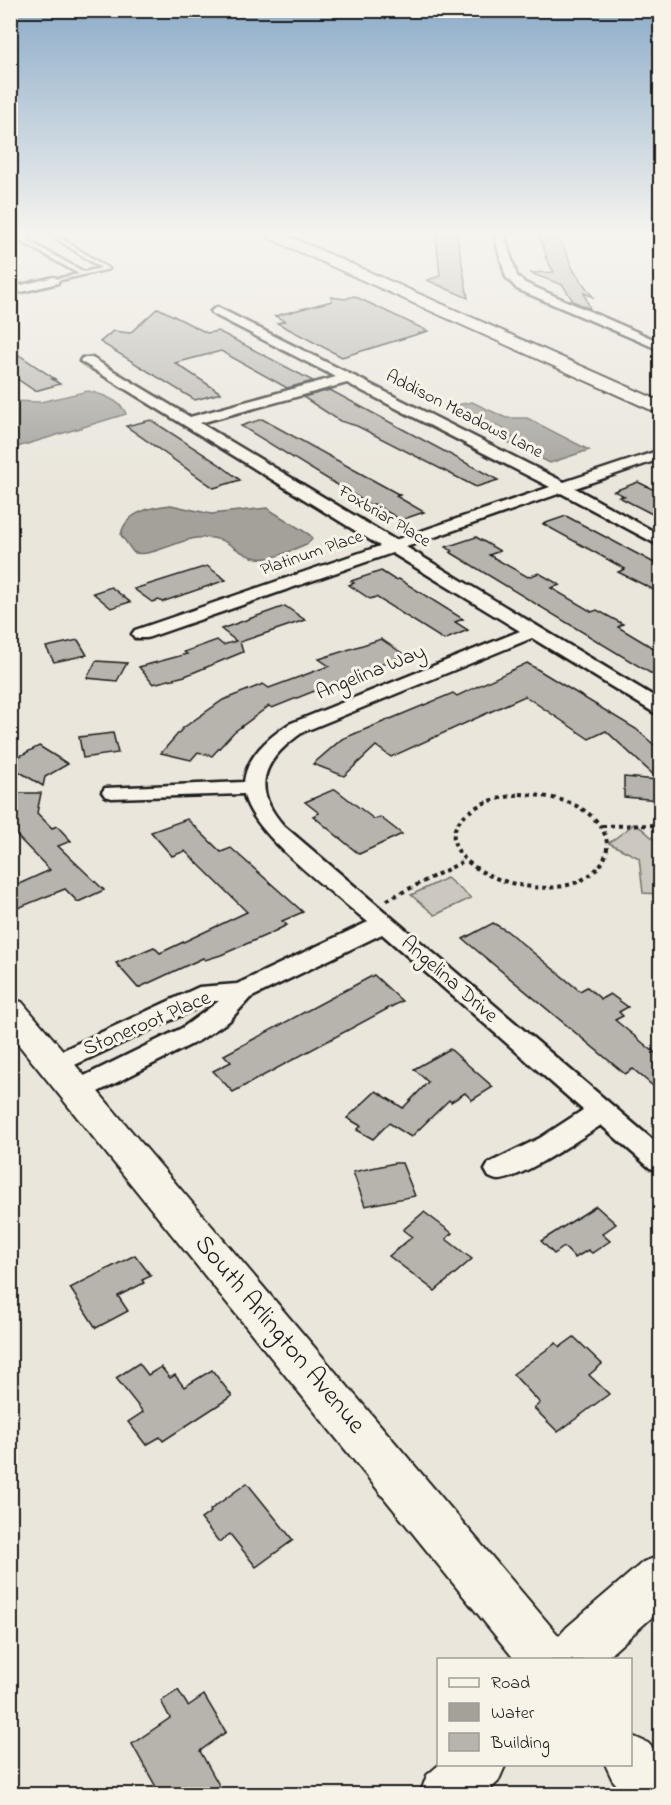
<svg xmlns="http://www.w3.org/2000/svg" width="671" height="1805" font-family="'Indie Flower',sans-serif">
  <rect width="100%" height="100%" fill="#eae6dc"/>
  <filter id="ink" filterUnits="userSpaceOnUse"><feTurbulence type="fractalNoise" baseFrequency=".0167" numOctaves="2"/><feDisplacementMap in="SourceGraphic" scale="12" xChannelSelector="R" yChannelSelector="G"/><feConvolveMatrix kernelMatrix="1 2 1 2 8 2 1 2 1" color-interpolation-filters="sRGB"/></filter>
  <g filter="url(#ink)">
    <!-- green -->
    <g fill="#ccc8c0" stroke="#74726e" stroke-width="1.5">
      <path d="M634,824C648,831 650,838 660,844V894L643,893L639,858L609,843Z"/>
      <path d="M447,878L471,898L435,915L411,895Z"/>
    </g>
    <!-- water -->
    <g fill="#a3a19a" stroke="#6d6c68" stroke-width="1.5">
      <path d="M88,391C101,394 122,401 126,414L11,449V401L41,402Z"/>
      <path d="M472,402L506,418H527L589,450L550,463L508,442L505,440L512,437C500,417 471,429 454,413L457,405Z"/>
      <path d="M171,505L211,514L267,508L310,535L312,539L307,544C292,549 273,561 257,558C233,554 231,534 196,538C179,540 147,559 133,552L121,535C125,512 151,507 171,505Z"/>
    </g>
    <!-- building -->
    <g fill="#b6b4ac" stroke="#1c1c1c" stroke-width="1.5">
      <path d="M436,235H457L468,298L427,280L440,276Z"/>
      <path d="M539,235H558L574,271L593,297L584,293L590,309L573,301L563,285L530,273L554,272L545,257H547Z"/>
      <path d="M354,296L428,331L342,357L277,323L285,321L275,316L332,301L331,297L345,299Z"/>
      <path d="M158,308L207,333L218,331L313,381L287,388L221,351L175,363L221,393L195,400L100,342L113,331L130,333Z"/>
      <path d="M10,349L55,379H52L60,384L35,391L10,374Z"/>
      <path d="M330,390L395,425L498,480L476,487L357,426L340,421L303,397Z"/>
      <path d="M262,419L400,495L396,496L424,512L401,520L374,504L370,505L241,426Z"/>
      <path d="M151,420L219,464L240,480L214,488L126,426Z"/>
      <path d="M638,482L652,489L660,486V518L619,497L624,496L614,491Z"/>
      <path d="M566,516L660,566V593L618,572L625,569L543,524Z"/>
      <path d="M476,537L500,551L489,555L528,577L539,573L560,585L551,588L592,612L597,610L623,624L618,627L660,652V679L450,552L452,551L446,547Z"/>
      <path d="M207,566L226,580L162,602L159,600L152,602L134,589Z"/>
      <path d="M381,571L395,580L399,579L463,619L455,622L468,630L444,640L376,597L370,599L349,585L354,583L351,581Z"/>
      <path d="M111,587L130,602L111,608L93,593Z"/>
      <path d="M285,606L305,620L240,642L243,652L185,676L153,684L139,667L187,654L184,652L217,640L223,645L236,641L221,629Z"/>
      <path d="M381,639L405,655L272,708L269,706L234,732L212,756L198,752L191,760L161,753L183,728L223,700L263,684L269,688L329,666L319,659Z"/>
      <path d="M78,640L87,655L54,662L46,647Z"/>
      <path d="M96,661L127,663L117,681L87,678Z"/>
      <path d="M527,663L636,729L660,750V800L624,797V777L659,780L606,731L589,739L525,696L391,757L376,746L344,776L313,764L342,739L453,693L457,696Z"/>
      <path d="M113,733L118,753L83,758L79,737Z"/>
      <path d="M39,746L68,764L45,777L43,786L10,766V761Z"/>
      <path d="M335,789L374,819L380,817L402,834L359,854L313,816L319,813L305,802Z"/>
      <path d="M10,793H41L37,813L52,828L57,826L71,841L58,846L104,890L78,902L65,889L18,908L10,901V888L50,870L10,829Z"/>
      <path d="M187,819L221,852L231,848L303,912L282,921L287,925L269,934L221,955L205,960L203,958L138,988L116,963L154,947L160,953L247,912L185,851L172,856L151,832Z"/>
      <path d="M493,923L507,931L580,991L587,987L601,999L610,994L628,1007L619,1012L623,1016L615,1020L660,1057V1092L633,1069L625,1074L463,939Z"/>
      <path d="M374,975L402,1001L233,1092L213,1071L231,1062L224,1055Z"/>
      <path d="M450,1049L493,1087L472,1100L465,1093L451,1102L449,1100L411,1137L389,1123L373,1139L357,1130L361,1126L347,1118L376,1091L403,1108L428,1082L414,1069Z"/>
      <path d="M395,1163H402L415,1196L365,1206L353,1172Z"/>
      <path d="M596,1206L616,1224L602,1234L610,1241L592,1253L588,1250L575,1258L564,1247L554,1254L541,1241Z"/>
      <path d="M424,1212L452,1233L446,1239L472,1259L435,1291L389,1256L412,1237L403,1230Z"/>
      <path d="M135,1255L151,1276L142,1280L144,1283L118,1296L128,1311L96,1328L70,1288Z"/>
      <path d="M574,1337L602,1364L589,1375L609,1394L558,1432L534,1408L540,1403L513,1374L556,1343L560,1347Z"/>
      <path d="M139,1363L148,1375L161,1367L170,1378L175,1375L184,1387L212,1370L232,1396L163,1441L160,1437L146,1445L128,1422L143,1412L116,1378Z"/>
      <path d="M247,1483L293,1540L256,1567L230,1534L219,1542L201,1519L211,1512L210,1510Z"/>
      <path d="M178,1690L188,1706L204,1695L226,1732L200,1751L220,1787L209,1794H160L132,1744L170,1718L161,1701Z"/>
    </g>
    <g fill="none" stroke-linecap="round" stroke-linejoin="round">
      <defs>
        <path id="lane" d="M26,235H32L25,239L84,272L101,268L51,235H56L109,269L52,282V280L79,274L19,240V238Z"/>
        <g id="street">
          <path d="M494,235H504L517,276L525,283L660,342V350L517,289L506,277Z"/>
          <path d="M54,277L58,279V283L10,295V288Z"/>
          <path d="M217,307L564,482L660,450V459L575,488L660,535V546L561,493L406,547L660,700V714L653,712L532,638L303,732C264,759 249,787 284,826L660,1146V1171L650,1168L601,1125C583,1137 517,1181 498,1180C495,1180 492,1178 489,1177L485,1170L489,1163L540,1138L583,1110L382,934L250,998L229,1021L200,1040L86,1098L77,1100L68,1098L64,1091L68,1084L182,1028L219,1001H212L64,1070L55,1073L46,1070L42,1064L46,1058L199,987L237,984L368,922C336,895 251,834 244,794L112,798L105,796L102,792L105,788L244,782C247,756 268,738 289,724L520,631L392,553L147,638H135L132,634L135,630L380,546L80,361L82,358H92L190,417L336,377L213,314L211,311ZM347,383L550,487L395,540L200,423Z"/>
        </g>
        <g id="secondary">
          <path d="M267,235H286L660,401V414L269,238Z"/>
          <path d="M10,998L22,1002L559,1636L567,1627L643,1562L660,1556V1610L604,1660H515L10,1034Z"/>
          <path d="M630,1735L648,1743L660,1756V1794H624L612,1779L605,1764H630Z"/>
          <path d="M440,1764H506L498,1782L485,1794H420L427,1775Z"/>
        </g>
      </defs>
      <!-- lane casing -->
      <use href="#lane" stroke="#1c1c1c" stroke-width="5"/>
      <!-- street casing -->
      <use href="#street" stroke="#1c1c1c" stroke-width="5"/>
      <!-- secondary casing -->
      <use href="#secondary" stroke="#1c1c1c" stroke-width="4"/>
      <!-- path -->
      <g stroke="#1c1c1c" stroke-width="4" stroke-dasharray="4 4" stroke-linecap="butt">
        <path d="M520,794C537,795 554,797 570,803C605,817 625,854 585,878C529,912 398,849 480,805C491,799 508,797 520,794Z"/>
        <path d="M602,826L660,825"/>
        <path d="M387,900L464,861"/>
      </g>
      <!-- lane -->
      <use href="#lane" fill="#f7f3e8" fill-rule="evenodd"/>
      <!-- street -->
      <use href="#street" fill="#f7f3e8" fill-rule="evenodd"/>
      <!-- secondary -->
      <use href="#secondary" fill="#f7f3e8" fill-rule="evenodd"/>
    </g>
  </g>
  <!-- sky -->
  <linearGradient id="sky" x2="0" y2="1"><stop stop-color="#8cacc9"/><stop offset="0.48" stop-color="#f6f4ef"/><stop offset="1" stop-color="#f6f4ef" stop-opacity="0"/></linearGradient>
  <rect width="671" height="487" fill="url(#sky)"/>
  <g text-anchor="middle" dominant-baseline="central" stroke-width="6" stroke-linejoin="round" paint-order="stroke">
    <!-- far-street labels -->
    <g font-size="18" fill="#1c1c1c" stroke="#f7f3e8">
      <text transform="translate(464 415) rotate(27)">Addison Meadows Lane</text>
      <text transform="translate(384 517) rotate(31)">Foxbriar Place</text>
      <text transform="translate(312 554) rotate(-19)">Platinum Place</text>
    </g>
    <!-- street labels -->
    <g font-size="21" fill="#1c1c1c" stroke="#f7f3e8">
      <text transform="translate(371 673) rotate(-22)">Angelina Way</text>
      <text transform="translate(449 980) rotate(41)">Angelina Drive</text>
      <text transform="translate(147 1024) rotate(-23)">Stoneroot Place</text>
    </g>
    <!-- near-street labels -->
    <g font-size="26" fill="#1c1c1c" stroke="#f7f3e8">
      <text transform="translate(279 1335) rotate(50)">South Arlington Avenue</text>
    </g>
  </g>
  <!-- margin -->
  <rect width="671" height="1805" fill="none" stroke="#f7f3e8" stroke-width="36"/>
  <rect x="18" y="18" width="635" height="1769" fill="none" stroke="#1c1c1c" stroke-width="2" filter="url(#ink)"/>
  <!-- legend -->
  <rect x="437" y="1658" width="195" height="108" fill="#f7f3e8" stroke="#9f9d96" stroke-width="1.5"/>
  <rect x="449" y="1678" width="30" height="9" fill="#f7f3e8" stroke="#9f9d96" stroke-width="1.5"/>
  <text x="491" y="1688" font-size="18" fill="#1c1c1c">Road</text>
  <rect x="449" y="1703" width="30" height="18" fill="#a3a19a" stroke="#9f9d96" stroke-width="1.5"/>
  <text x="491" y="1718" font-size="18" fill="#1c1c1c">Water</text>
  <rect x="449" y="1733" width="30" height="18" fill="#b6b4ac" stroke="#9f9d96" stroke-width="1.5"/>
  <text x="491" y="1748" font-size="18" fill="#1c1c1c">Building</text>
</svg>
